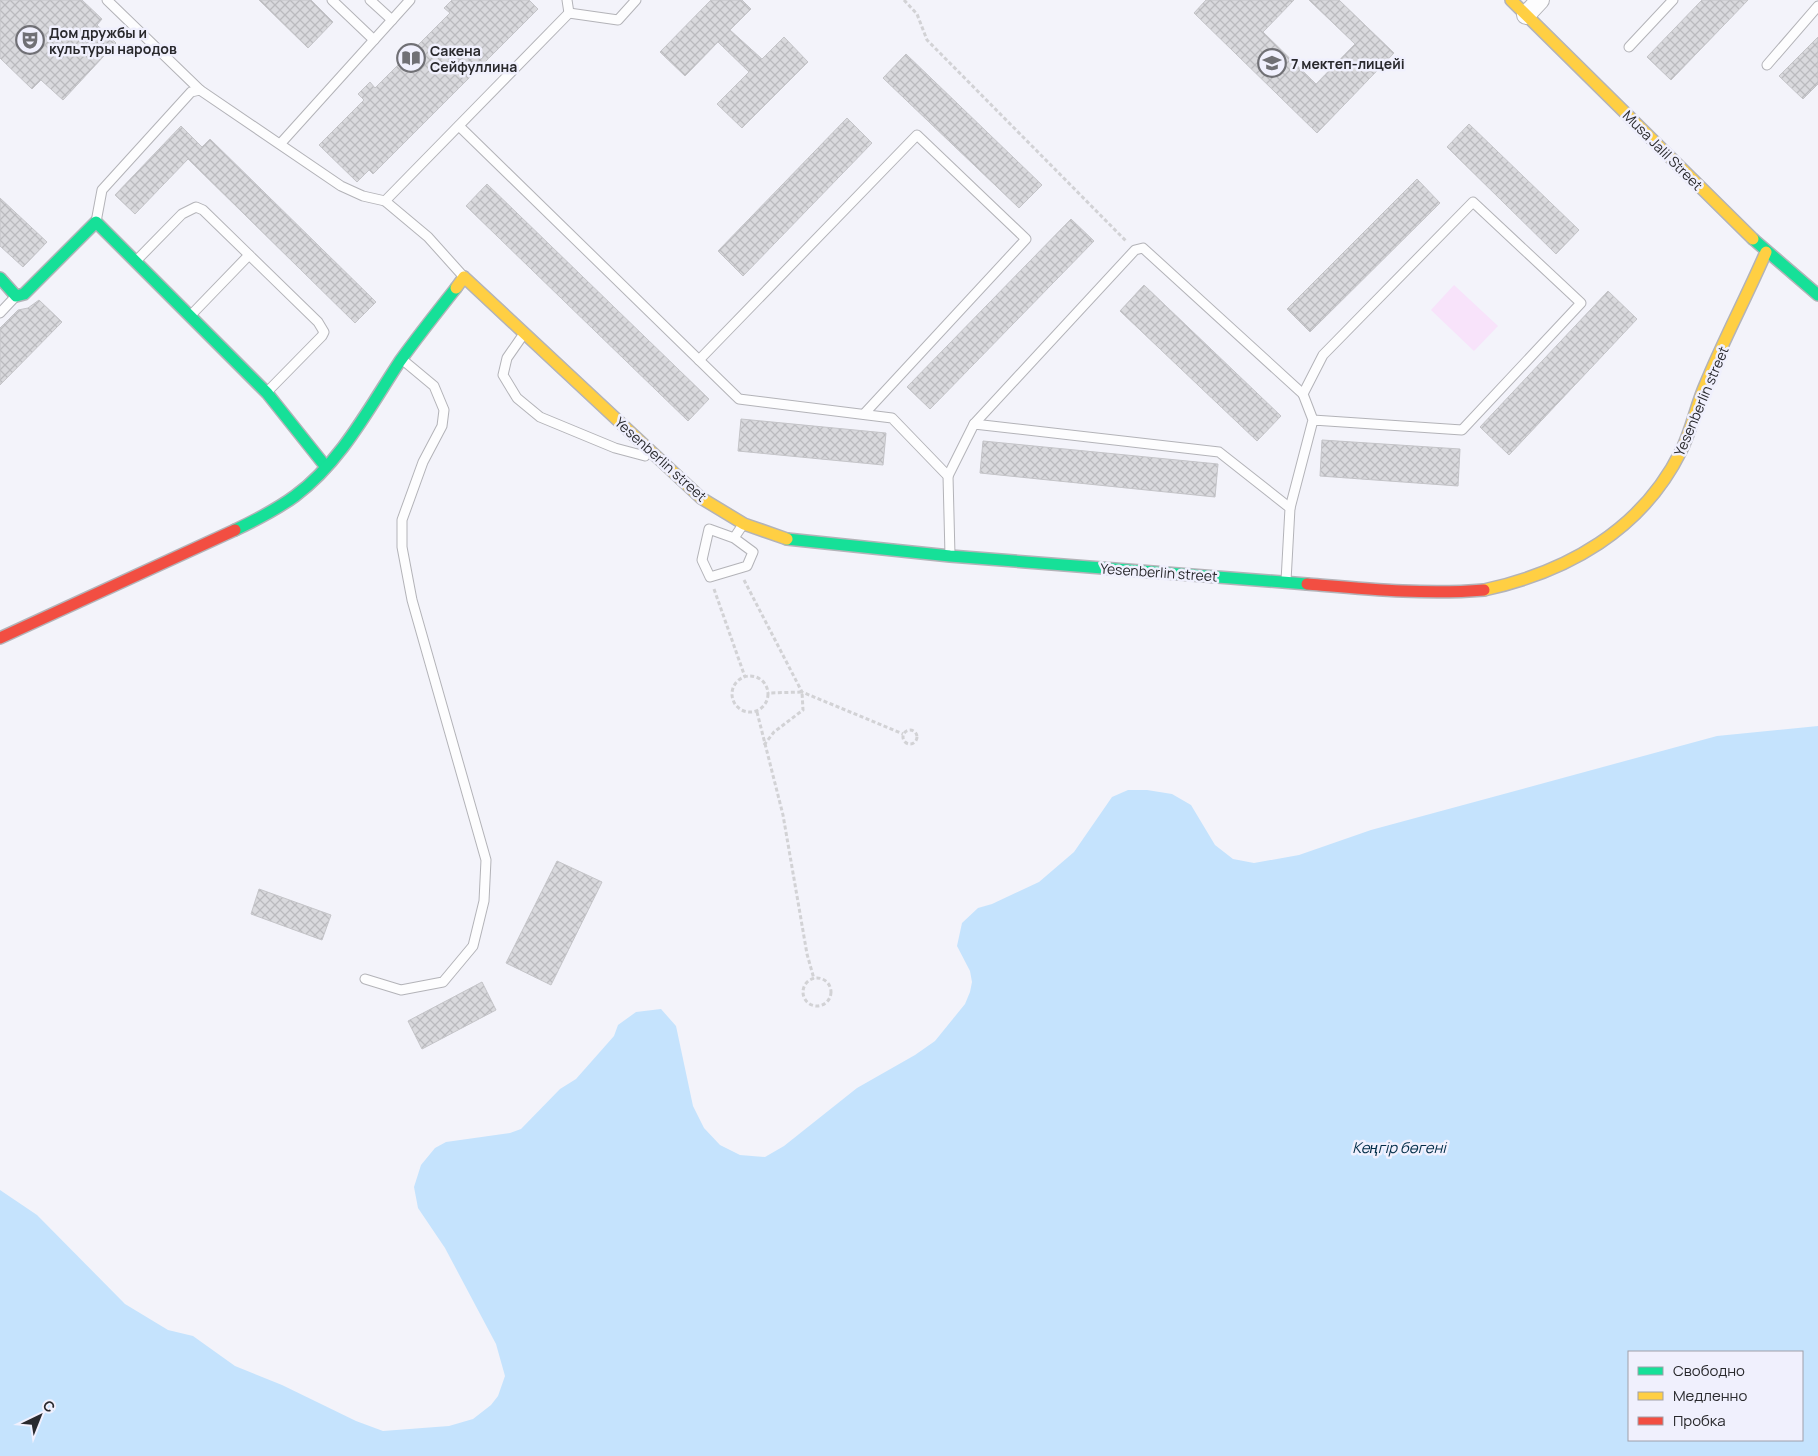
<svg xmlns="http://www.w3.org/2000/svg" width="1818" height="1456" font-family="Manrope,sans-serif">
  <defs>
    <pattern id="building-cross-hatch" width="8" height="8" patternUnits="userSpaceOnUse" patternTransform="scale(1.25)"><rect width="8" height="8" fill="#d9d9dd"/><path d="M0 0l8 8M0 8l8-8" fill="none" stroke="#bababe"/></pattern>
  </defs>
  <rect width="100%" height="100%" fill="#f3f3fa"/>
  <!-- grass -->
  <path fill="#f8e3fa" d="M1454,285L1498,326L1474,351L1431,310Z"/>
  <!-- water -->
  <path fill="#c5e3fd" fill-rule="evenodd" d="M1818,726V1456H0V1190L37,1215L125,1304L168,1330L193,1336L235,1366L282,1385L356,1421L383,1431L449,1426L473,1419L491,1405L498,1396L505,1376L496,1344L445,1248L418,1208L414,1187L421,1165L435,1148L446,1142L510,1133L521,1129L560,1089L576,1079L614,1036L618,1025L636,1012L661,1009L676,1026L693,1106L704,1128L720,1145L740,1155L765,1157L784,1146L857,1088L915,1055L935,1041L965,1004L970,992L972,982L970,971L957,946L962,923L978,908L992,904L1039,882L1074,852L1112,797L1128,790H1147L1172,794L1191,805L1215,845L1233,859L1254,863L1299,855L1371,830L1717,736ZM1629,1352H1802V1440H1629Z"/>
  <!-- building -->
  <g fill="url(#building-cross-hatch)" stroke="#c4c4c8">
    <path d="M0,0H82L102,19L97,25L116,43L63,100L41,80L32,89L0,58Z"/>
    <path d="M259,0H311L333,22L308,48Z"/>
    <path d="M452,0H529L538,9L373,174L369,170L357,182L319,145L364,100L358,94L370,82L375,88L450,13L444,8Z"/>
    <path d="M711,0H742L751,9L730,30L762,59L784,37L808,62L742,128L717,104L749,72L718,42L685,76L660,52Z"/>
    <path d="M1206,0H1294L1263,32L1316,84L1355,44L1309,0H1339L1394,53L1317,133L1194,13Z"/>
    <path d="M1702,0H1748L1671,80L1647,57Z"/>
    <path d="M1818,37V84L1803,99L1779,76Z"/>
    <path d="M906,54L1042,185L1019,208L883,78Z"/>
    <path d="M847,118L872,143L743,276L718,251Z"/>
    <path d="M1469,124L1579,230L1556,254L1447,147Z"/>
    <path d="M181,126L202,147L210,139L376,302L355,323L188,159L135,214L115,195Z"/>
    <path d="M1417,179L1440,203L1310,332L1287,309Z"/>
    <path d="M487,184L709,399L688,421L466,206Z"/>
    <path d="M0,198L47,242L23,267L0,246Z"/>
    <path d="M1071,219L1094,241L930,409L907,387Z"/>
    <path d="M1144,285L1281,416L1257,441L1120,311Z"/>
    <path d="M1608,291L1637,319L1509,455L1480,427Z"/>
    <path d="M39,300L62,322L0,385V328L18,310L28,308Z"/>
    <path d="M741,419L886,433L883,465L738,451Z"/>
    <path d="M1322,440L1460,449L1458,486L1320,476Z"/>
    <path d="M983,441L1218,464L1215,497L980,473Z"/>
    <path d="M557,861L602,882L551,985L506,963Z"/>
    <path d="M259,889L331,915L322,940L251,914Z"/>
    <path d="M482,982L496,1010L422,1049L408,1021Z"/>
  </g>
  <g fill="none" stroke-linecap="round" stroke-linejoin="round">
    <defs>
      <g id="lane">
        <path d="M107,0L200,90"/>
        <path d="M332,0L374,40"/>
        <path d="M370,0L392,20"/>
        <path d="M567,0L569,13"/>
        <path d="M569,13L618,20L636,0"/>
        <path d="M1629,47L1673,0"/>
        <path d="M1767,65L1818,6"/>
        <path d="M459,126L739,399L892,418L948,476L950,555"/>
        <path d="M281,143L410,0"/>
        <path d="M385,201L569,13"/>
        <path d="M96,222L102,190L191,92L200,90L341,186L363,196L385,201L428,237L463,276"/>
        <path d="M136,261L182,214L196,207L203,210L318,322L324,332L322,336L267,392"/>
        <path d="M0,313L16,296"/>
        <path d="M192,314L249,255"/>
        <path d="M523,335L507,358L503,375L517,398L540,417L615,448L645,456"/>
        <path d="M699,360L917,135L1026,239L864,414"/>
        <path d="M974,424L1135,250L1143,248L1303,394"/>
        <path d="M948,476L974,424L1219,452L1290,508L1286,581"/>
        <path d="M1290,508L1313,420L1303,394L1323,355L1473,202L1581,303L1462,430L1313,420"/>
        <path d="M734,538L753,552L747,566L710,577L702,560L709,529L734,538L742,526"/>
        <path d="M365,979L401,990L443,982L473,946L484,901L486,860L412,600L402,547V520L423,462L442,426L444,410L434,386L404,361"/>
      </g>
      <path id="street" d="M1526,15L1540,0"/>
      <g id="fast">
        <path d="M1753,239L1818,295"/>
        <path d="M0,278L16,296L24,294L96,222L267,393L326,467"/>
        <path d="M235,530C256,520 276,510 295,496C341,462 369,408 400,361C418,336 437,312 456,288"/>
        <path d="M787,539L950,556L1307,584"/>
      </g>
      <g id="slow">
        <path d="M1511,0L1753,239"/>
        <path d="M456,288L464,277L701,498L744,524L787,539"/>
        <path d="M1484,590C1567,572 1642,530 1681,451C1692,429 1696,405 1706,383C1724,339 1747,296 1766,252"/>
      </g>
      <g id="jam">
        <path d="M1307,584C1366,589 1425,595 1484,590"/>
        <path d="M0,638L235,530"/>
      </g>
    </defs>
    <!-- lane casing -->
    <use href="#lane" stroke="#b3b3b8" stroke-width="11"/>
    <!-- street casing -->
    <use href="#street" stroke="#b3b3b8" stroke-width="20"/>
    <!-- fast casing -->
    <use href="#fast" stroke="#b3b3b8" stroke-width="14"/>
    <!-- slow casing -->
    <use href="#slow" stroke="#b3b3b8" stroke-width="14"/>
    <!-- jam casing -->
    <use href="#jam" stroke="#b3b3b8" stroke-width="14"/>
    <!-- path -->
    <g stroke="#d2d2d5" stroke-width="3" stroke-dasharray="4 2.5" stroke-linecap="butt">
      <path d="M904,0L917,14L927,40L1127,242"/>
      <path d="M744,580L802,692L903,734"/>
      <path d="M714,589L745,677"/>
      <circle cx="750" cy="694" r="18"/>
      <path d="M757,712L783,815L807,954L814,979"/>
      <circle cx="910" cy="737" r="7"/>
      <path d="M764,745L774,732L803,710L802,692L768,693"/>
      <circle cx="817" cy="992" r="14"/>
    </g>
    <!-- lane -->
    <use href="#lane" stroke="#fdfdfe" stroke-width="9"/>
    <!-- street -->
    <use href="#street" stroke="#fdfdfe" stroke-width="18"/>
    <!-- fast -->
    <use href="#fast" stroke="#16e098" stroke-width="11"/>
    <!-- slow -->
    <use href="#slow" stroke="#ffcf43" stroke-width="11"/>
    <!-- jam -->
    <use href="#jam" stroke="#f24e42" stroke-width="11"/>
  </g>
  <!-- icons -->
  <defs>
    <symbol id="theatre-ring" viewBox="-11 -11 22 22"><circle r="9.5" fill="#f0f0fd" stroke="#707075" stroke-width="1.5"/><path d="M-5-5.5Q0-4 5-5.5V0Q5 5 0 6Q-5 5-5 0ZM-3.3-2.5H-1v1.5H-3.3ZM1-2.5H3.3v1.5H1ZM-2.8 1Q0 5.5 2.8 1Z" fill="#707075"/></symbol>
    <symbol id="library-ring" viewBox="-11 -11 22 22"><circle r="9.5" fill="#f0f0fd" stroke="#707075" stroke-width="1.5"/><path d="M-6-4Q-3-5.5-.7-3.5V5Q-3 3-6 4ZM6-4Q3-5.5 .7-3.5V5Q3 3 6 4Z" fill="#707075"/></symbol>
    <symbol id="school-ring" viewBox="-11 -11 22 22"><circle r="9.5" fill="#f0f0fd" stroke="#707075" stroke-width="1.5"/><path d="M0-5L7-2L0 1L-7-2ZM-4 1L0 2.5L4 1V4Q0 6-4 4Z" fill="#707075"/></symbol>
  </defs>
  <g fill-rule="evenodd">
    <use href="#theatre-ring" x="14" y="24" width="32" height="32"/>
    <use href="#library-ring" x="395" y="42" width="32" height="32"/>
    <use href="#school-ring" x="1256" y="47" width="32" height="32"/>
  </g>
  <g text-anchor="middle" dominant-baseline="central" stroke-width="5" stroke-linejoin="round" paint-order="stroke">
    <!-- poi labels -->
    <g font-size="14" font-weight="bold" fill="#29292d" stroke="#f0f0fd" text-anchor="start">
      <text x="49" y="32">Дом дружбы и<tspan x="49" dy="16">культуры народов</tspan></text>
      <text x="430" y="50">Сакена<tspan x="430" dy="16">Сейфуллина</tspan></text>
      <text x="1291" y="63">7 мектеп-лицейі</text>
    </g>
    <!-- street labels -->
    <g font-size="14" fill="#29292d" stroke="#f0f0fd">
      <text transform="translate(1663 150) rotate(45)">Musa Jalil Street</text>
      <text transform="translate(1701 401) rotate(-67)">Yesenberlin street</text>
      <text transform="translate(661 459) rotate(42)">Yesenberlin street</text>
      <text transform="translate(1159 572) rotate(4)">Yesenberlin street</text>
    </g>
    <!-- water labels -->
    <g font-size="15" font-style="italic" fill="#022e49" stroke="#f0f0fd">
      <text x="1399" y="1147">Кеңгір бөгені</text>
    </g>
  </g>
  <!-- legend -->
  <rect x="1628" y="1351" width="175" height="90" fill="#f0f0fd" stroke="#a0a0aa"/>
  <rect x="1638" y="1367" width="25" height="8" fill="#16e098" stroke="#a0a0aa"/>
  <text x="1673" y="1376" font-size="15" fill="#29292d">Свободно</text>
  <rect x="1638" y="1392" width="25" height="8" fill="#ffcf43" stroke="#a0a0aa"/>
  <text x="1673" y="1401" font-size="15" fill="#29292d">Медленно</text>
  <rect x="1638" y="1417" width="25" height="8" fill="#f24e42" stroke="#a0a0aa"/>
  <text x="1673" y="1426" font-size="15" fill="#29292d">Пробка</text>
  <!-- north arrow -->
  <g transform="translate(40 1416) rotate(43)" stroke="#f0f0fd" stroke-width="4" paint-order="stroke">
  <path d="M0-4L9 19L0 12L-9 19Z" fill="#29292d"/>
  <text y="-8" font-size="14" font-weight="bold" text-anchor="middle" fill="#29292d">С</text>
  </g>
</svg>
